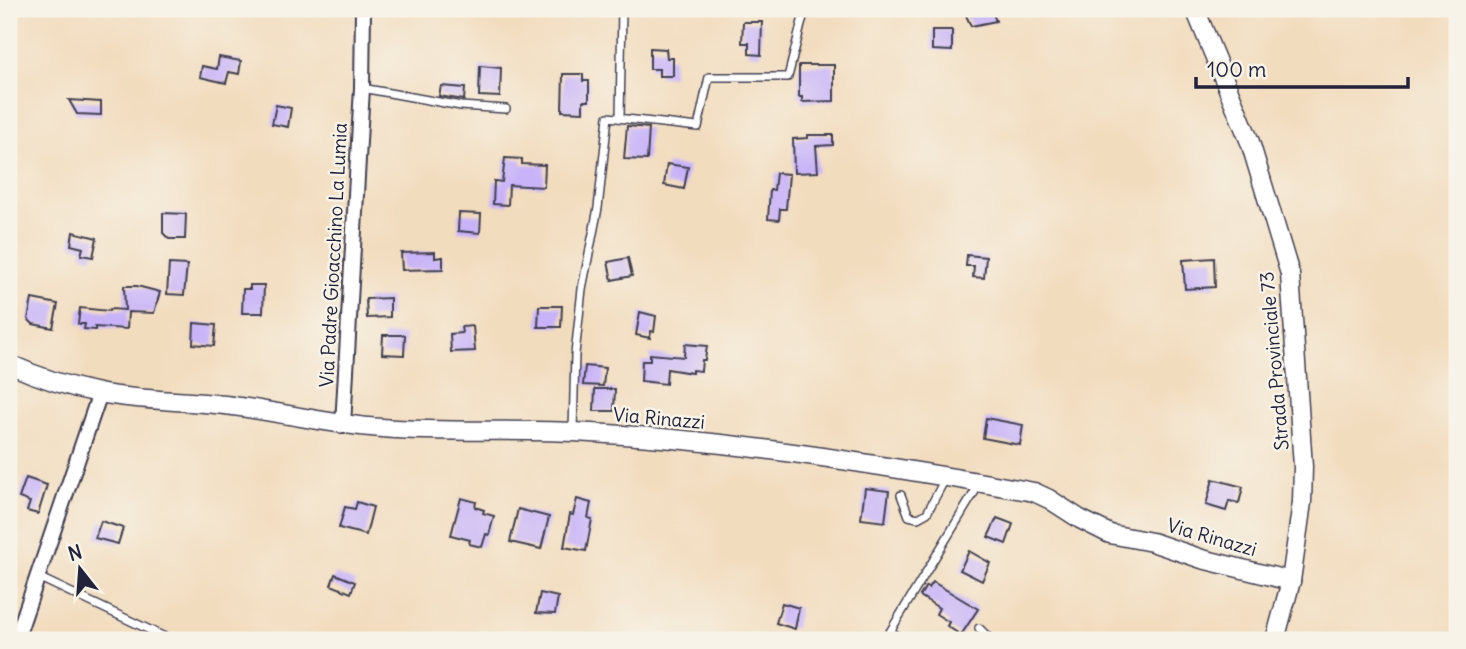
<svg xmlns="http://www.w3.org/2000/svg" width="1466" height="649" font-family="Delius,sans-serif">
  <rect width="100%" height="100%" fill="#f7f3e8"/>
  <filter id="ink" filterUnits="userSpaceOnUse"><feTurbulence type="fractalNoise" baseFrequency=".0143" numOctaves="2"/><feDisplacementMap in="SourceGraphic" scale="14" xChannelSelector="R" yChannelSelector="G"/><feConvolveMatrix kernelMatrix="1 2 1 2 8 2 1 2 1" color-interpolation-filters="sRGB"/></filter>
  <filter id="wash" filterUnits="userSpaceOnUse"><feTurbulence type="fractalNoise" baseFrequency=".00686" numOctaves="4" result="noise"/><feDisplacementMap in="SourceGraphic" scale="28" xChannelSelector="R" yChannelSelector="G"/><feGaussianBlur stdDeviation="1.57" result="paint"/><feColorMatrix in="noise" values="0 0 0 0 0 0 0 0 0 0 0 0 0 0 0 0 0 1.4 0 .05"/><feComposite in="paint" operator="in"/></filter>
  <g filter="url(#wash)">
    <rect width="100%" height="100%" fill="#f2dcbe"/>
    <g id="blocks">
      <!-- building -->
      <g fill="#c8b3f8">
        <path d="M963,9H991L996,21L971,26Z"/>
        <path d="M743,22H762L761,55L749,54V43H742Z"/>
        <path d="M932,30H952V51L932,50Z"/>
        <path d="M650,48L666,49L667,58H673V76H659V69H650Z"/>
        <path d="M219,57L241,61L239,74L229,72L226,83L200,77L202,66L217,69Z"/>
        <path d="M799,65H834V101L802,102V97H799Z"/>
        <path d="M480,66L501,68L500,97L479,96Z"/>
        <path d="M563,74H583V81H589V101H583V112L562,111Z"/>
        <path d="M441,86L465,88L464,100L439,96Z"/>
        <path d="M69,100L101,102V115L77,114Z"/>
        <path d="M276,105L291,108L288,127L272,124Z"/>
        <path d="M627,126L649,128L647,160L624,159Z"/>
        <path d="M808,135H833V145L816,146L818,172L794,173L793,139L808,138Z"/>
        <path d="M505,158L522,159V164L545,165L544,187L509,185L508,205L493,204L494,181L502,182Z"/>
        <path d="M667,164L688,167L684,189L664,185Z"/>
        <path d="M776,173L789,174L786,209H780L779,220L768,219L770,190H774Z"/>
        <path d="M163,213L186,214L185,239H169L163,233Z"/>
        <path d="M459,213L481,214L480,233L458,231Z"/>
        <path d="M73,232L97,238L93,257L81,255L83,248L71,245Z"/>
        <path d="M435,252V258L443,257V269L402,270L401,253Z"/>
        <path d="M967,255L986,257L984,278L973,277L974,266H966Z"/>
        <path d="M628,258L632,276L612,280L608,262Z"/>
        <path d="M1214,258L1215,287L1185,289L1183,260Z"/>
        <path d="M169,264L187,265L184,295L167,294Z"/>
        <path d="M250,285H264L263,313H242L243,289H250Z"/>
        <path d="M124,286H137L160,292L154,313L128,312L127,329L95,327V330L84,329L85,324H78L80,308L109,311L110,309L125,310Z"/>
        <path d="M390,298V317L367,318L366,299Z"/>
        <path d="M32,299L58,304L53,328L33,324L28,319Z"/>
        <path d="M539,306H562L561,327H538Z"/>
        <path d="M640,312L656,316L654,332L651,331L650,338L636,335Z"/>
        <path d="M194,323L216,325L214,346L193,344Z"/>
        <path d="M473,326L475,351L451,352L450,334L462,333L461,327Z"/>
        <path d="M383,335H405L404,355L382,354Z"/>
        <path d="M685,344L707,346L705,360H702L701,371L692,370V373L667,369L666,384L641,381L642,361H650V354L684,357Z"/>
        <path d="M585,366L605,368L603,386L583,385Z"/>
        <path d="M595,389H615L614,411H594Z"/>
        <path d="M986,418L1023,425L1020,445L983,438Z"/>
        <path d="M26,478L47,485L38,514L27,511L30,502L19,498Z"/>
        <path d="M1213,479L1243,487L1239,503L1229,501L1226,511L1206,505Z"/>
        <path d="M865,488L889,491L885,522L861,519Z"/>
        <path d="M461,498L476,502L475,507L484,510L483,513L494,516L489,535L486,534L482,547L469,544L470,540L451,535Z"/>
        <path d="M577,499L591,503L588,518L592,519L586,551L564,547L570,514L573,515Z"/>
        <path d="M357,502L373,507L366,535L339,528L345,507L355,509Z"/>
        <path d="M518,509L549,517L541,549L510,542Z"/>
        <path d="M997,518L1013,524L1006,544L988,537Z"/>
        <path d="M101,521L123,528L118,544L95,538Z"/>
        <path d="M969,551L990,563L982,581L960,570Z"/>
        <path d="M335,574L355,582L351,593L331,585Z"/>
        <path d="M933,582L978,609L961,635L947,626L949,622L936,614L939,608L920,596L926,586L929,588Z"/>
        <path d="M540,593L558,597L555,614L536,613Z"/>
        <path d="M782,603L799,608L795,629L776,623Z"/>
      </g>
    </g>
  </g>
  <g filter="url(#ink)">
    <use href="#blocks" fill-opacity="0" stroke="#413e4f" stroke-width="2"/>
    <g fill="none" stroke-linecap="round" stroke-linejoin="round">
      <defs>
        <g id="service">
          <path d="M362,88L461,106L506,109"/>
          <path d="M620,117L622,9"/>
          <path d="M573,431L575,354L582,289L598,208L608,117L698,127L709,77H788L805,9"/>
          <path d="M901,495L909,516L918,518L927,513L946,477"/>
          <path d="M38,577L171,640"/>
          <path d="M979,628L991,640"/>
          <path d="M890,632L906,640"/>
          <path d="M885,640L980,483"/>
        </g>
        <g id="minor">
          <path d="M343,425L362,88L363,9"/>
          <path d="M16,640L100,393"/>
        </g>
        <g id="tertiary">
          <path d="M1195,9L1250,142L1290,274L1303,467L1302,502L1291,581L1275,640"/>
          <path d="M9,364C38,377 68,387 99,393C140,401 184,400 225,405C278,411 329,425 382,428C446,433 510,429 573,432C728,439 882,465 1034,492L1049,499L1080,519L1110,534L1152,542L1202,559L1291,581"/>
        </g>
      </defs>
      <!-- service casing -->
      <use href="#service" stroke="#413e4f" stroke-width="10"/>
      <!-- minor casing -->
      <use href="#minor" stroke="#413e4f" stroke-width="18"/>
      <!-- tertiary casing -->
      <use href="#tertiary" stroke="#413e4f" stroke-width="21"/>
      <!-- service -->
      <use href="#service" stroke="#fff" stroke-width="7"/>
      <!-- minor -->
      <use href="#minor" stroke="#fff" stroke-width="14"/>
      <!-- tertiary -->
      <use href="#tertiary" stroke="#fff" stroke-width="18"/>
    </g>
  </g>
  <g text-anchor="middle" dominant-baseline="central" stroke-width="5" stroke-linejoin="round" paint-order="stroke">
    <!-- street labels -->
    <g font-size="19" fill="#22223b" stroke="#f7f3e8">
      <text transform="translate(333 255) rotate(-87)">Via Padre Gioacchino La Lumia</text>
      <text transform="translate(1274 361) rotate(-95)">Strada Provinciale 73</text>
      <text transform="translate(659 418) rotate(5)">Via Rinazzi</text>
      <text transform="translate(1212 537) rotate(16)">Via Rinazzi</text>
    </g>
  </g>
  <!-- margin -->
  <rect width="1466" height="649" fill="none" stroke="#f7f3e8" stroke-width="35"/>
  <!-- north arrow -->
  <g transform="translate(80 569) rotate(343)" stroke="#f7f3e8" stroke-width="5" paint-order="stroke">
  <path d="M0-5L12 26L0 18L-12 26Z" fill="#22223b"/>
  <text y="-10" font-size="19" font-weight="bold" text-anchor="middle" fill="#22223b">N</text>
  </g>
  <!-- scale -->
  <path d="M1196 77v10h212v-10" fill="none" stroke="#22223b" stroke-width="3.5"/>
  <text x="1207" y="77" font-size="21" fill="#22223b" stroke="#f7f3e8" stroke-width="5" paint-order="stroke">100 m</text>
</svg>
